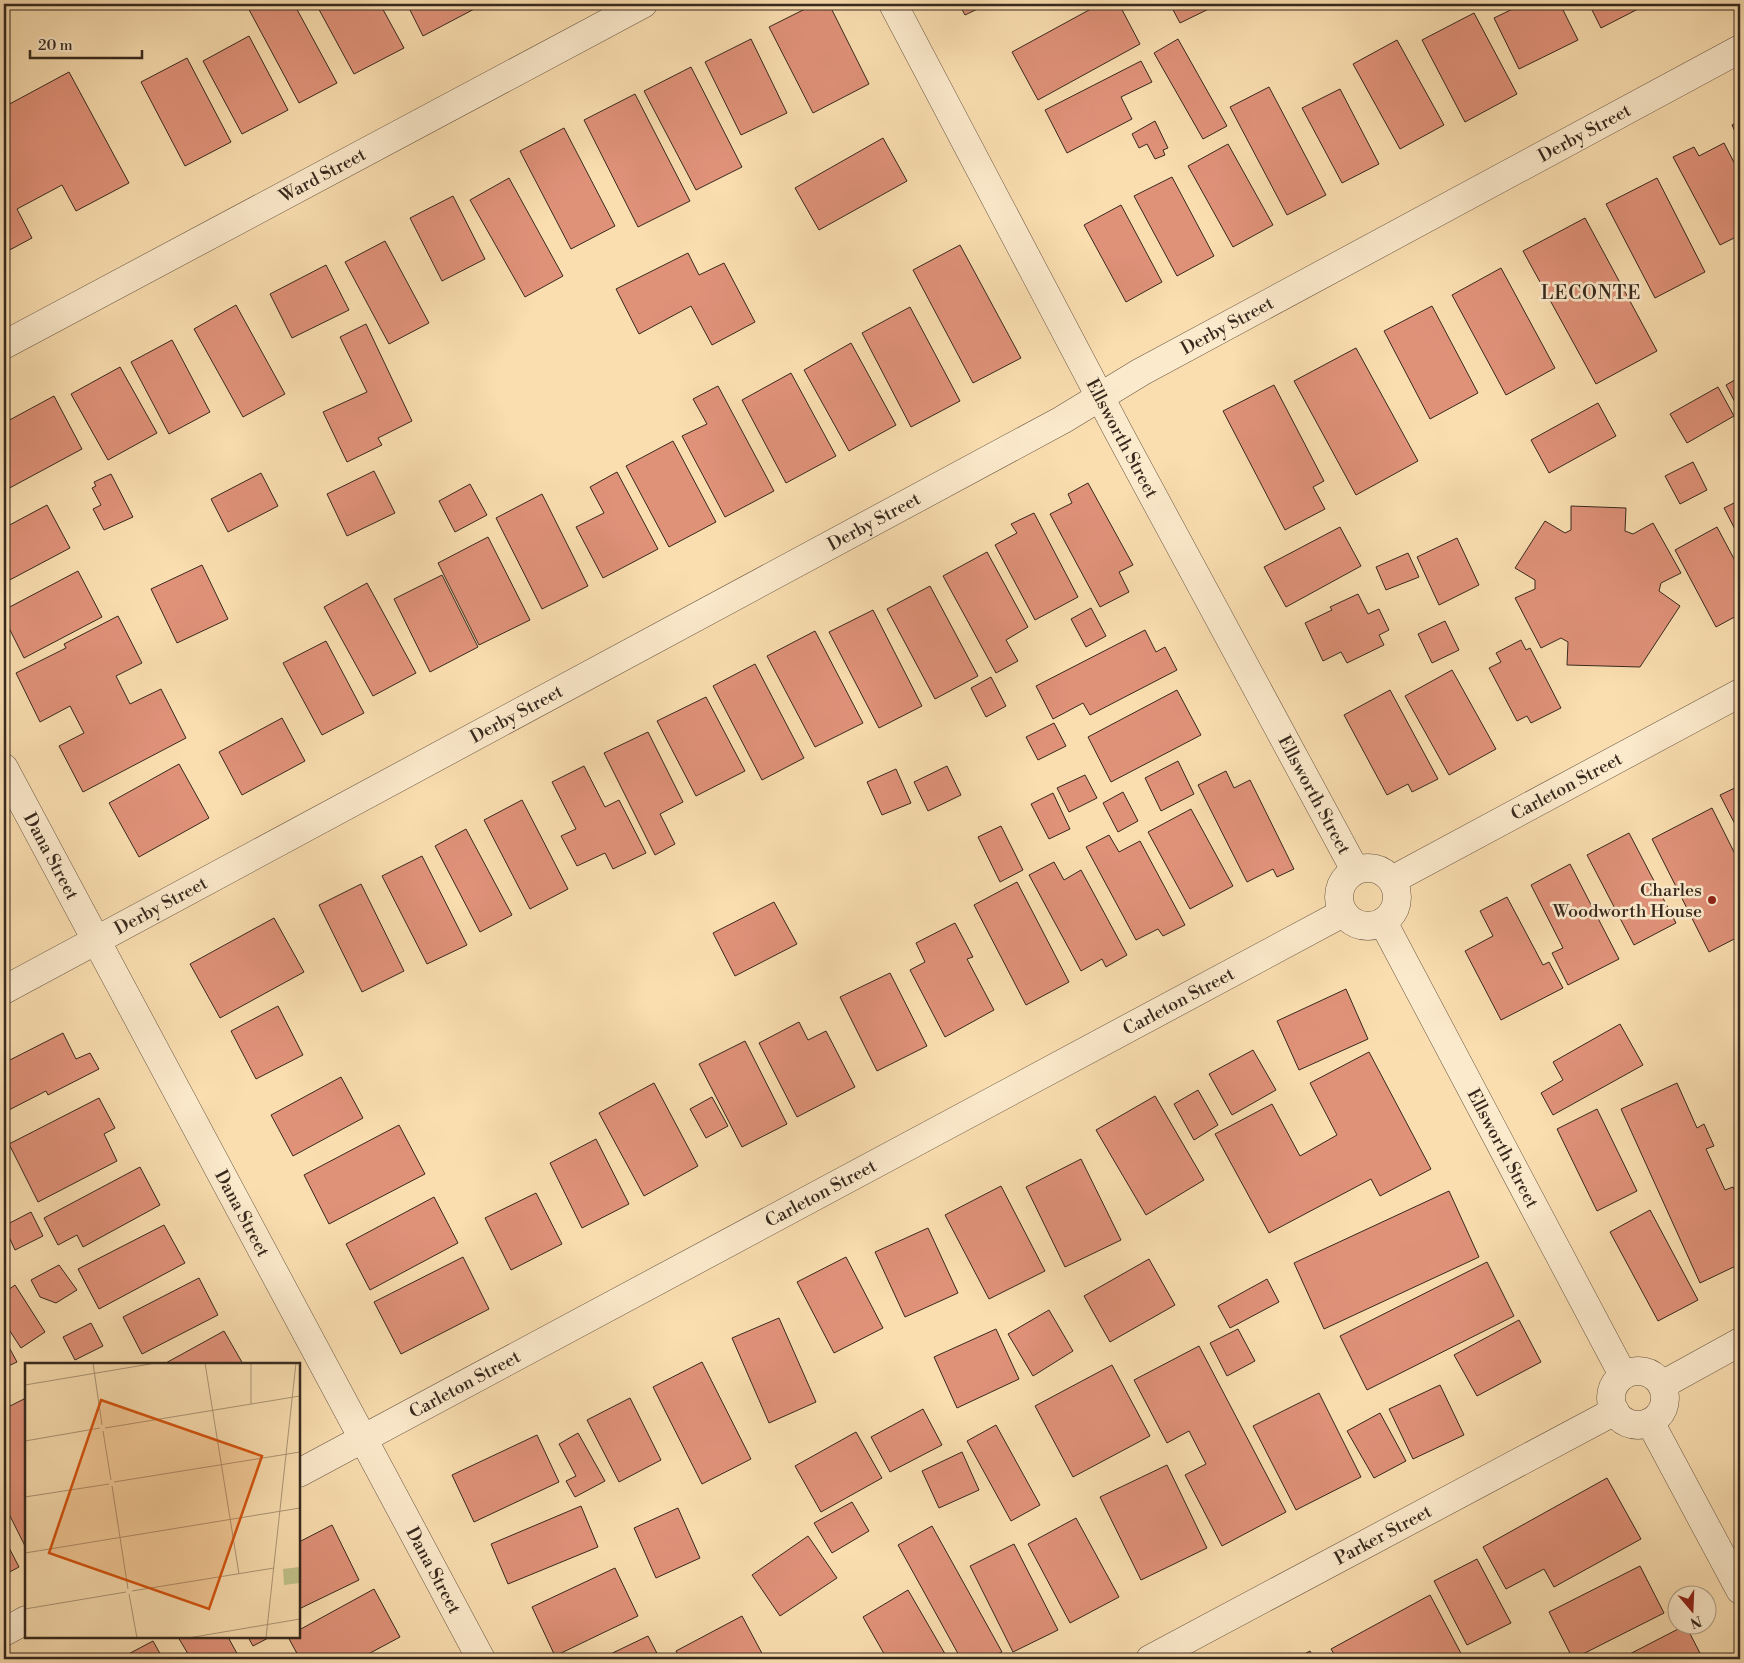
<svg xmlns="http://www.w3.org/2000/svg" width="1744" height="1663" font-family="'Libre Bodoni',serif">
  <rect width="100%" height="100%" fill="#fadeb0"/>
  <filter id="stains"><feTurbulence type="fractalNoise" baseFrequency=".004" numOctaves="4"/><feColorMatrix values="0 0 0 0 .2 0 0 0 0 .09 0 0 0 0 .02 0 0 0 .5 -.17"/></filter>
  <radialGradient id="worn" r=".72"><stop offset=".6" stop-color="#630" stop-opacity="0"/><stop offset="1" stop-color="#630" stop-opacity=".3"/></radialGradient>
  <!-- building -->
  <g fill="#e09279" stroke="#37291e">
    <path d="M246,4H294L337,83L299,103Z"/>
    <path d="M316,4H380L404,48L354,74Z"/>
    <path d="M407,4H479L480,6L423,36Z"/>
    <path d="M815,4H829L869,84L813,113L769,27Z"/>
    <path d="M959,4H988L965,15Z"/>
    <path d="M1100,4H1119L1140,44L1038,100L1012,52Z"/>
    <path d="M1170,4H1219L1180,23Z"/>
    <path d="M1523,4H1560L1578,40L1519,69L1494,18Z"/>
    <path d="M1589,4H1638L1640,8L1601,28Z"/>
    <path d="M1474,13L1517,94L1465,122L1422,40Z"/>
    <path d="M249,36L288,110L242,134L203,61Z"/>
    <path d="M751,39L787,113L741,135L705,62Z"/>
    <path d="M1178,39L1227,126L1203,139L1154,53Z"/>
    <path d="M1397,40L1444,125L1400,149L1353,64Z"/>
    <path d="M187,58L231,142L185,166L141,82Z"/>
    <path d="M1141,61L1152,82L1121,97L1132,119L1067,153L1045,110Z"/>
    <path d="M691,67L742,167L696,190L644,91Z"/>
    <path d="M69,72L129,183L76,211L62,185L17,209L32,238L4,253V107Z"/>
    <path d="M1269,87L1326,195L1287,215L1230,107Z"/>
    <path d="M1340,89L1379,164L1342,183L1302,108Z"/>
    <path d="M635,94L690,201L638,227L584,120Z"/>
    <path d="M1155,121L1168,148L1163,150L1165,155L1155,159L1147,144L1139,148L1132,134Z"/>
    <path d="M1740,121V142L1732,125Z"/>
    <path d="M564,128L615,226L571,249L520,151Z"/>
    <path d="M883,138L907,181L819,230L795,188Z"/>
    <path d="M1724,143L1740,174V241L1738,236L1720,245L1673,157L1694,147L1699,156Z"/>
    <path d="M1228,144L1273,225L1233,247L1188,166Z"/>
    <path d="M1172,177L1214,256L1177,276L1134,196Z"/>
    <path d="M509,178L563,276L525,297L470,200Z"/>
    <path d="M1657,178L1705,272L1655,298L1606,204Z"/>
    <path d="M453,196L485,259L442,281L410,218Z"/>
    <path d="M1121,205L1162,282L1126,302L1084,225Z"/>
    <path d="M1585,218L1657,351L1596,384L1523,251Z"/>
    <path d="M385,241L429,323L389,344L345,262Z"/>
    <path d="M960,245L1021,358L973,383L913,270Z"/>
    <path d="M688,253L699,275L724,263L755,322L712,345L691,306L639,334L616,289Z"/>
    <path d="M326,265L349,310L292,338L270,294Z"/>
    <path d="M1501,268L1555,368L1506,395L1452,295Z"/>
    <path d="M236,305L285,394L243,417L194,329Z"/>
    <path d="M1432,306L1478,393L1430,419L1384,331Z"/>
    <path d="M910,307L960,401L911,427L862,333Z"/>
    <path d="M366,324L412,421L378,438L382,445L347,462L323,412L367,392L340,337Z"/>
    <path d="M172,340L210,412L169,434L131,362Z"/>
    <path d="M851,343L896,425L849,451L804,370Z"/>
    <path d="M1356,348L1418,461L1356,495L1294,381Z"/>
    <path d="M120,367L157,433L108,460L71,394Z"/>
    <path d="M791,373L836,456L786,483L742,400Z"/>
    <path d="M1740,377V412L1726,385Z"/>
    <path d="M1274,385L1324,481L1313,487L1325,509L1285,530L1223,411Z"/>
    <path d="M718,386L774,491L725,517L682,436L707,424L693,399Z"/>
    <path d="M1718,387L1734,416L1687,443L1670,414Z"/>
    <path d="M54,396L82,449L4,491V423Z"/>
    <path d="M1598,403L1616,436L1549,473L1531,440Z"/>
    <path d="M673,441L716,522L669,547L626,466Z"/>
    <path d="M1693,462L1707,490L1680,504L1665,476Z"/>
    <path d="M374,471L395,513L347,536L327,494Z"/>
    <path d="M617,472L658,549L603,578L576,527L604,513L590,487Z"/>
    <path d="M261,473L278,506L228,532L211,499Z"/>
    <path d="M111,474L133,517L104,530L93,509L101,505L92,488L96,486L94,482Z"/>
    <path d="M1088,483L1133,565L1119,572L1129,592L1100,607L1050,514L1072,503L1068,494Z"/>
    <path d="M470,484L487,515L455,532L439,501Z"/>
    <path d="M542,494L588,586L542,609L496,518Z"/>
    <path d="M1740,500V539L1724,508Z"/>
    <path d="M47,505L70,548L4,583V528Z"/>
    <path d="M1571,506L1626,508L1625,531L1633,534L1653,523L1681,573L1661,583L1659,591L1680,606L1640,667L1567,665L1568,642L1561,638L1541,648L1515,598L1535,589V580L1515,568L1545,521L1565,533L1571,530Z"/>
    <path d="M1034,513L1078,597L1035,620L995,545L1017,533L1011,524Z"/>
    <path d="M1340,527L1361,566L1286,607L1264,567Z"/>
    <path d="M1717,527L1740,570V614L1716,627L1675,550Z"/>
    <path d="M488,537L530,620L479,645L438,563Z"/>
    <path d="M1457,538L1479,585L1439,605L1417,557Z"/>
    <path d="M987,552L1028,627L1006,640L1018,661L996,673L943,576Z"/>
    <path d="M1408,553L1419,577L1386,590L1376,567Z"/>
    <path d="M202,565L228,619L177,643L151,589Z"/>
    <path d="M78,571L102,617L24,658L4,618V610Z"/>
    <path d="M442,575L478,647L430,672L394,599Z"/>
    <path d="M367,583L416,673L373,696L324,607Z"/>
    <path d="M930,586L978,676L935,699L887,609Z"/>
    <path d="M1358,594L1368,614L1379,609L1389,630L1379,635L1384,645L1347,663L1341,652L1323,661L1305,623L1332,610L1330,607Z"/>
    <path d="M1091,608L1106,636L1086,647L1071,619Z"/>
    <path d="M873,610L922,706L879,728L829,632Z"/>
    <path d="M118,616L142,663L116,676L130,704L161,689L186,738L83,792L59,746L84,733L70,706L40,722L16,673L66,648L64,644Z"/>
    <path d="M1445,621L1459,650L1432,663L1418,634Z"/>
    <path d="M1145,630L1156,652L1165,647L1177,670L1090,715L1083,703L1053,719L1036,686Z"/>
    <path d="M815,631L863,723L815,747L767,656Z"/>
    <path d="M1521,640L1526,650L1530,648L1561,708L1531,723L1527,716L1517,721L1489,668L1501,662L1496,653Z"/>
    <path d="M326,641L364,713L322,735L283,663Z"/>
    <path d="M755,664L804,758L762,780L713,686Z"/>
    <path d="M1452,670L1496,749L1449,775L1405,696Z"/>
    <path d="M991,677L1006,706L986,717L971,688Z"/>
    <path d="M1177,690L1201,735L1111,782L1088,737Z"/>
    <path d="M1390,690L1438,779L1412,792L1408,784L1387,795L1344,715Z"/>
    <path d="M706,697L745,771L696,796L657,721Z"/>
    <path d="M282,718L305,761L242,795L219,752Z"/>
    <path d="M1054,723L1066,746L1038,760L1026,737Z"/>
    <path d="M648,732L683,802L660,814L675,844L655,855L604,753Z"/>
    <path d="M1178,761L1194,794L1161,811L1145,778Z"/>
    <path d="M179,764L209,818L139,857L109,803Z"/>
    <path d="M584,766L605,807L619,800L646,853L613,869L605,853L577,866L561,836L576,829L552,782Z"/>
    <path d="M947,766L961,795L928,811L914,782Z"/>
    <path d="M896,769L911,803L882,815L867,782Z"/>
    <path d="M1226,771L1234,788L1250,780L1294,869L1277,877L1273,869L1247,882L1198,785Z"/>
    <path d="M1740,772V834L1720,795L1739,786L1734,776Z"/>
    <path d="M1085,775L1097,798L1069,812L1057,788Z"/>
    <path d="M1123,792L1138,821L1118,832L1103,803Z"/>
    <path d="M1053,793L1070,829L1049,839L1031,804Z"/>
    <path d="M522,800L568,889L530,909L484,820Z"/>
    <path d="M1712,808L1740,864V936L1709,952L1652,839Z"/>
    <path d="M1191,809L1233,886L1190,909L1148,832Z"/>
    <path d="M1001,826L1023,870L1000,882L978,837Z"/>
    <path d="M466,829L512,915L480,932L435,846Z"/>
    <path d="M1629,833L1676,923L1634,945L1587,855Z"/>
    <path d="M1109,835L1119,852L1140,841L1185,925L1163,936L1158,929L1136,940L1086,847Z"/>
    <path d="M422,856L467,945L427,964L382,876Z"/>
    <path d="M1054,862L1064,880L1081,870L1127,955L1106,967L1102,959L1081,971L1029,875Z"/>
    <path d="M1570,864L1619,959L1568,985L1552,953L1563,948L1531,885Z"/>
    <path d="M1017,882L1069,982L1026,1005L974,905Z"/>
    <path d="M361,884L404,971L362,992L319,905Z"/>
    <path d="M1507,897L1543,965L1549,962L1563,988L1501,1020L1465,951L1493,936L1480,911Z"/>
    <path d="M774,902L797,944L735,976L713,933Z"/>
    <path d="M274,918L304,972L220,1018L190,964Z"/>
    <path d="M955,923L973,957L967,959L994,1010L945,1037L910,970L925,962L916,943Z"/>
    <path d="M890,973L927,1046L877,1071L840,997Z"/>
    <path d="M1346,989L1368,1039L1299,1070L1277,1021Z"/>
    <path d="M278,1006L303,1055L256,1079L231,1031Z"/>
    <path d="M799,1022L808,1040L826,1031L855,1087L797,1117L759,1043Z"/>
    <path d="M1620,1024L1643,1065L1553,1115L1541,1093L1563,1080L1553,1062Z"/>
    <path d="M63,1033L76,1059L90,1053L99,1069L48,1095L46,1091L5,1112L4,1063Z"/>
    <path d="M745,1041L787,1124L742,1147L699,1064Z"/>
    <path d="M1253,1050L1276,1090L1232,1115L1209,1074Z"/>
    <path d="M1369,1052L1431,1169L1380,1196L1371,1179L1269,1233L1215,1134L1272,1104L1300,1156L1337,1135L1310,1083Z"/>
    <path d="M341,1077L363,1118L293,1156L271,1115Z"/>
    <path d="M654,1083L698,1166L644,1196L599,1113Z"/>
    <path d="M1677,1083L1697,1128L1704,1124L1714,1146L1706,1149L1725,1190L1733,1187L1740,1204V1258L1738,1260L1740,1264L1700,1283L1621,1109Z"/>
    <path d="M1198,1090L1218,1125L1194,1140L1174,1104Z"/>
    <path d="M1155,1096L1204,1180L1146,1215L1096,1130Z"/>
    <path d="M712,1097L728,1126L706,1138L690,1109Z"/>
    <path d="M99,1098L115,1128L104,1134L117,1161L38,1202L9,1144Z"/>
    <path d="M1597,1109L1637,1191L1597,1211L1557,1129Z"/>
    <path d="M399,1125L425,1174L329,1224L304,1175Z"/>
    <path d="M596,1139L629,1204L582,1228L550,1163Z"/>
    <path d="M1081,1159L1121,1240L1065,1267L1026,1187Z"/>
    <path d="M140,1167L160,1205L83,1247L77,1235L58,1245L44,1218Z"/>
    <path d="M1001,1186L1045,1271L989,1299L945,1215Z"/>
    <path d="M1449,1191L1479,1257L1324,1329L1294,1263Z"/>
    <path d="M536,1193L562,1244L511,1270L485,1218Z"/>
    <path d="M434,1197L458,1243L370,1290L346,1244Z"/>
    <path d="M1650,1210L1698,1300L1658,1321L1610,1232Z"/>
    <path d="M31,1212L43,1236L15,1250L4,1226Z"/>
    <path d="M164,1225L185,1263L99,1309L78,1269Z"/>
    <path d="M928,1228L958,1293L905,1317L875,1252Z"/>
    <path d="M463,1257L489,1309L401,1354L374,1302Z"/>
    <path d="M846,1257L883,1328L834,1353L797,1282Z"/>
    <path d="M1149,1259L1175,1305L1110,1342L1084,1296Z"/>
    <path d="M1487,1262L1514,1316L1367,1390L1340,1336Z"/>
    <path d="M59,1265L77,1290L56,1303L40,1297L31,1280Z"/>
    <path d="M199,1278L218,1315L142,1354L123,1317Z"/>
    <path d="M1267,1279L1279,1302L1230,1328L1218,1306Z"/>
    <path d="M15,1285L45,1332L21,1348L4,1322V1293Z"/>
    <path d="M1049,1310L1073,1351L1033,1376L1008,1334Z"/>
    <path d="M779,1318L816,1402L769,1423L732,1338Z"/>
    <path d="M1519,1320L1541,1362L1477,1396L1454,1355Z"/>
    <path d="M91,1323L103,1346L75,1360L63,1337Z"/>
    <path d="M996,1329L1019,1379L957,1408L934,1357Z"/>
    <path d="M1238,1329L1255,1361L1227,1376L1210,1343Z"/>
    <path d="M224,1331L243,1364H164Z"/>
    <path d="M4,1338L17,1362L4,1368Z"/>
    <path d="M1199,1346L1286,1512L1222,1546L1185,1475L1206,1464L1189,1431L1167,1443L1134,1380Z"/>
    <path d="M702,1362L751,1459L702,1484L653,1387Z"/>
    <path d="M1112,1365L1150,1436L1073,1477L1035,1406Z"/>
    <path d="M1440,1385L1464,1435L1413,1459L1389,1409Z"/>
    <path d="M1319,1393L1361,1477L1296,1510L1253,1426Z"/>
    <path d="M630,1398L661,1460L619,1482L587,1420Z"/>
    <path d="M24,1399L26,1403V1548L4,1504V1409Z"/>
    <path d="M923,1409L942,1445L890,1472L871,1437Z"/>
    <path d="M1380,1413L1406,1461L1374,1478L1347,1431Z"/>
    <path d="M996,1425L1040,1505L1011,1521L967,1441Z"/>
    <path d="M856,1432L882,1478L821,1512L795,1466Z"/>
    <path d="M578,1433L605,1481L575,1497L566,1481L576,1476L559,1444Z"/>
    <path d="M537,1435L559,1482L474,1522L452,1475Z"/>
    <path d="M962,1452L979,1490L939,1508L922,1471Z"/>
    <path d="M1167,1465L1207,1548L1141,1580L1100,1497Z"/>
    <path d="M1607,1478L1641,1539L1554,1587L1544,1569L1506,1589L1483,1547Z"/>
    <path d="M852,1502L869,1531L832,1553L814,1523Z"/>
    <path d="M581,1506L598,1547L508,1584L491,1544Z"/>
    <path d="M678,1508L700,1558L656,1578L634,1528Z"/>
    <path d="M1076,1518L1119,1597L1070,1623L1028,1544Z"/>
    <path d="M332,1525L359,1580L299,1609V1542Z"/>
    <path d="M932,1526L1002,1652L987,1659H961L898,1545Z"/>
    <path d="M808,1536L837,1578L780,1616L752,1575Z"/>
    <path d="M4,1538L19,1567L4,1575Z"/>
    <path d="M1014,1544L1058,1630L1013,1652L970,1566Z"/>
    <path d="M1477,1559L1511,1623L1467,1645L1434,1581Z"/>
    <path d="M1640,1566L1664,1613L1573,1659L1549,1612Z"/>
    <path d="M615,1568L638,1616L555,1656L532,1607Z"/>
    <path d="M374,1589L400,1637L359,1659H300L288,1637H299V1630Z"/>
    <path d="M908,1590L948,1659H887L863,1617Z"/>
    <path d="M1430,1595L1464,1659H1337L1331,1649Z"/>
    <path d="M742,1616L765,1659H680L676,1651Z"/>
    <path d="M1686,1626L1703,1659H1620L1684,1626Z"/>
    <path d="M648,1636L660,1659H600Z"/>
    <path d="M178,1637H228L240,1659H191Z"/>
    <path d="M248,1637H270L253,1646Z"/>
    <path d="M153,1641L163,1659H119Z"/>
    <path d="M1310,1651L1314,1659H1295Z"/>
  </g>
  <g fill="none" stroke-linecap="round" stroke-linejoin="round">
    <defs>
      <g id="minor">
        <path id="s1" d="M893,4L1119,433L1355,870"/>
        <path id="s2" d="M4,345L643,4"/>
        <path id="s3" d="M4,768L481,1659"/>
        <circle cx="1368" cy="897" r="29"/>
        <path id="s4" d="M1392,880L1740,693"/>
        <path id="s5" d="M1383,922L1623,1375"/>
        <path id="s6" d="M4,990L1062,420L1141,372L1740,49"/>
        <circle cx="1638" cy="1398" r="27"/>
        <path d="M1662,1385L1740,1342"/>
        <path d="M1650,1422L1740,1590"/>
        <path id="s7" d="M299,1473L1343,913"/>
        <path d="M4,1632L26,1620"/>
        <path id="s8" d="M1150,1659L1615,1411"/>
      </g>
    </defs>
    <!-- minor casing -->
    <use href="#minor" stroke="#685642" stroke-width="29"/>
    <!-- minor -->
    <use href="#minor" stroke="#fceacc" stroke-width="28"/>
  </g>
  <!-- markers -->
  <circle fill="#8f2418" stroke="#fceacc" stroke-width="2" cx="1712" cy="900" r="5"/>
  <g text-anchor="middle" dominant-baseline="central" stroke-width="5" stroke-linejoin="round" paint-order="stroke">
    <!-- street labels -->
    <g font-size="18" fill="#37291e" stroke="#fceacc">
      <text stroke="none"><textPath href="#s6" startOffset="1798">Derby Street</textPath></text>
      <text stroke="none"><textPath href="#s2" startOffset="361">Ward Street</textPath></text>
      <text stroke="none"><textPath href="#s6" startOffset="1392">Derby Street</textPath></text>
      <text stroke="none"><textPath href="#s1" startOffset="491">Ellsworth Street</textPath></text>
      <text stroke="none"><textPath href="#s6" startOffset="988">Derby Street</textPath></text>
      <text stroke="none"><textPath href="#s6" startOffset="582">Derby Street</textPath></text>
      <text stroke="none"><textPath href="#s4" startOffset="198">Carleton Street</textPath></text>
      <text stroke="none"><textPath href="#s1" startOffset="896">Ellsworth Street</textPath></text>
      <text stroke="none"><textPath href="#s3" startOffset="100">Dana Street</textPath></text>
      <text stroke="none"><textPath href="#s6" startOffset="178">Derby Street</textPath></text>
      <text stroke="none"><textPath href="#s7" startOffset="998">Carleton Street</textPath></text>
      <text stroke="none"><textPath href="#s5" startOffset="256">Ellsworth Street</textPath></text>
      <text stroke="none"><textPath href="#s7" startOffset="592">Carleton Street</textPath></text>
      <text stroke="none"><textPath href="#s3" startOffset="505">Dana Street</textPath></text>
      <text stroke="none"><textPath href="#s7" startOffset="188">Carleton Street</textPath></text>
      <text stroke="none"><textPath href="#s8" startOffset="264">Parker Street</textPath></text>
      <text stroke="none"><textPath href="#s3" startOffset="910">Dana Street</textPath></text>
    </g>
    <!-- poi labels -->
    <g font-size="18" fill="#37291e" stroke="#fceacc" text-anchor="end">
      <text x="1702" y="890">Charles<tspan x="1702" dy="21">Woodworth House</tspan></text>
    </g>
    <!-- neighbourhood labels -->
    <g font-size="19" letter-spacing="1" fill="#37291e" stroke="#fceacc">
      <text x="1591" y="293">LECONTE</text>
    </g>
  </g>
  <!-- overview -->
  <g transform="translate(25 1363)">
    <rect width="275" height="275" fill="#fadeb0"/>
    <path d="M275,204V220L259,222L258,206Z" fill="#c0c18a"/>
    <path fill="none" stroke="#ac9676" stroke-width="1" d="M68,0L77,62M180,0L214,211M0,22L131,0M226,41V0M80,65L275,33M78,68L86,117M0,78L75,65M89,119L275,89M87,123L103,226M0,134L84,121M0,190L275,145M107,228L249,205M104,231L112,275M0,246L101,229M163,275L275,256M241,275L271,0"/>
    <path fill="#d6540e" fill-opacity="0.15" stroke="#d6540e" stroke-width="2.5" d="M76,37L237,93L184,246L24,190Z"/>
    <rect width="275" height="275" fill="none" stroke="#37291e" stroke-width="2.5"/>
  </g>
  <!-- margin -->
  <rect width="1744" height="1663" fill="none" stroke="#fadeb0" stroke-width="20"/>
  <rect x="5" y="5" width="1734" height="1653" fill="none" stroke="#37291e" stroke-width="2.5"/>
  <rect x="10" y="10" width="1724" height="1643" fill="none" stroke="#37291e"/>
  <!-- north arrow -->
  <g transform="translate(1692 1610) rotate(161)"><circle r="24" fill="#fceacc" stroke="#ad9d86"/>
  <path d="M0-4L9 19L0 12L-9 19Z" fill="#8f2418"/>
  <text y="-8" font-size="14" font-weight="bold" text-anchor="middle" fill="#37291e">N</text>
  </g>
  <!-- scale -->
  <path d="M30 50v8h112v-8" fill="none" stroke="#37291e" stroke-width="2.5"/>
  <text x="38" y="50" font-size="15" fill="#37291e" stroke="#fceacc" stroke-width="4" paint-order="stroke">20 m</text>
  <rect width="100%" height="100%" filter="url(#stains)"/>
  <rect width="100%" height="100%" fill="url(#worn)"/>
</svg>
